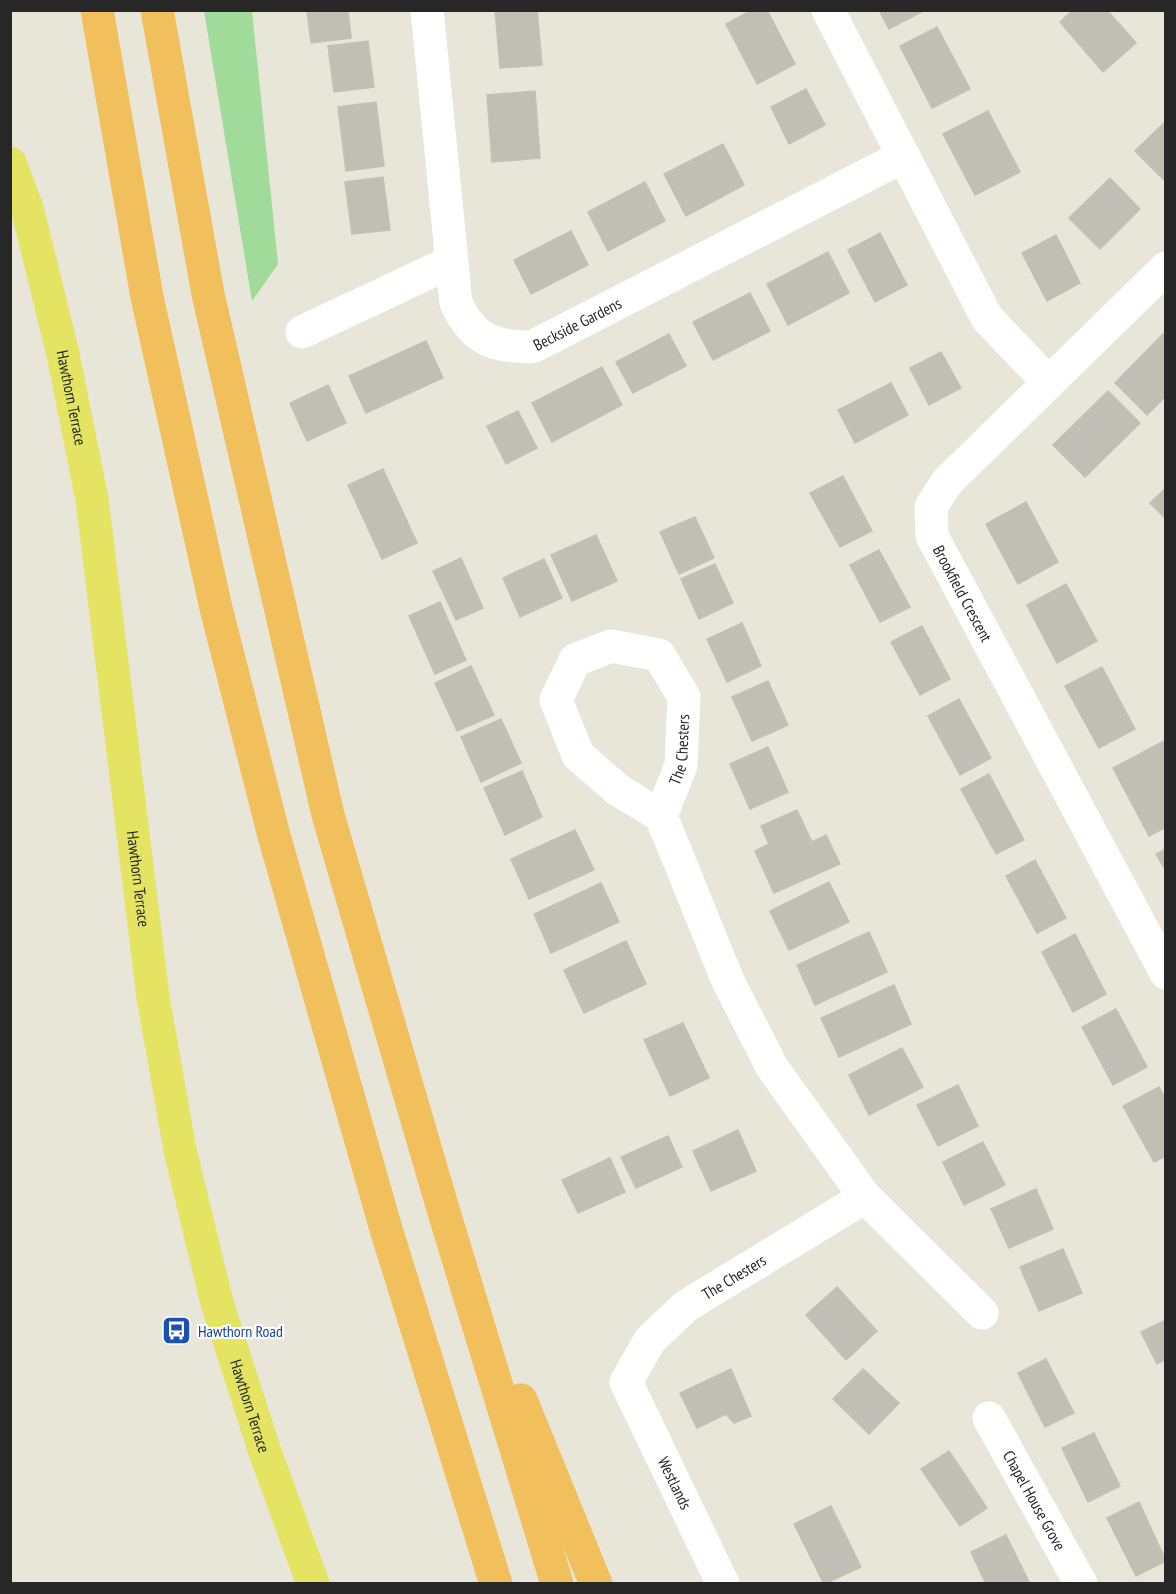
<svg xmlns="http://www.w3.org/2000/svg" width="1176" height="1594" font-family="'PT Sans Narrow',sans-serif">
  <rect width="100%" height="100%" fill="#e8e5d9"/>
  <!-- green -->
  <path fill="#a0db99" d="M204,11H252L278,264L252,301Z"/>
  <!-- building -->
  <g fill="#c1bfb5" stroke="#c3c1b3" stroke-width="1.5">
    <path d="M307,10H348L351,38L311,43Z"/>
    <path d="M495,10H537L542,65L500,68Z"/>
    <path d="M752,10H767L795,64L757,84L726,24Z"/>
    <path d="M879,10H925L889,29Z"/>
    <path d="M1073,10H1107L1136,43L1103,72L1060,22Z"/>
    <path d="M937,27L970,89L932,108L900,46Z"/>
    <path d="M368,41L374,87L334,92L328,46Z"/>
    <path d="M806,89L825,125L789,144L771,107Z"/>
    <path d="M535,91L540,158L492,162L487,95Z"/>
    <path d="M376,102L384,166L346,171L338,107Z"/>
    <path d="M988,111L1020,172L975,195L943,134Z"/>
    <path d="M1166,121V182L1135,151Z"/>
    <path d="M723,144L744,185L686,216L664,174Z"/>
    <path d="M383,177L390,230L352,234L345,182Z"/>
    <path d="M1110,178L1140,209L1100,249L1069,218Z"/>
    <path d="M645,182L665,221L608,251L588,212Z"/>
    <path d="M571,231L588,265L531,294L514,260Z"/>
    <path d="M880,233L907,285L875,302L848,250Z"/>
    <path d="M1056,235L1080,283L1047,301L1022,253Z"/>
    <path d="M828,252L849,293L788,325L767,284Z"/>
    <path d="M750,293L770,331L713,360L693,322Z"/>
    <path d="M669,334L686,366L633,393L616,362Z"/>
    <path d="M1163,334L1166,337V396L1147,415L1115,383Z"/>
    <path d="M426,341L443,378L366,413L349,376Z"/>
    <path d="M941,352L961,388L929,405L910,368Z"/>
    <path d="M602,367L622,405L552,442L532,403Z"/>
    <path d="M891,383L908,415L855,443L838,410Z"/>
    <path d="M328,385L346,423L307,441L290,403Z"/>
    <path d="M1108,391L1140,423L1085,477L1053,445Z"/>
    <path d="M518,411L537,448L506,464L487,426Z"/>
    <path d="M383,469L417,543L382,559L348,485Z"/>
    <path d="M843,476L872,531L840,547L810,493Z"/>
    <path d="M1166,488V519L1150,503Z"/>
    <path d="M1026,502L1058,562L1018,584L986,524Z"/>
    <path d="M695,517L714,558L679,574L660,532Z"/>
    <path d="M596,535L617,581L572,601L551,555Z"/>
    <path d="M879,550L910,607L880,622L850,565Z"/>
    <path d="M461,558L483,608L456,620L433,571Z"/>
    <path d="M544,559L562,598L520,617L503,578Z"/>
    <path d="M715,564L733,603L699,619L681,579Z"/>
    <path d="M1066,584L1097,641L1057,663L1027,605Z"/>
    <path d="M440,602L466,660L435,674L409,616Z"/>
    <path d="M742,623L761,666L727,682L707,639Z"/>
    <path d="M922,626L950,679L920,695L891,642Z"/>
    <path d="M471,666L494,715L457,731L435,683Z"/>
    <path d="M1102,667L1135,729L1099,748L1065,686Z"/>
    <path d="M768,681L788,725L752,741L732,697Z"/>
    <path d="M959,699L991,758L960,775L928,716Z"/>
    <path d="M501,719L521,763L481,782L461,737Z"/>
    <path d="M1166,740V827L1149,836L1113,768Z"/>
    <path d="M768,747L788,792L750,809L730,764Z"/>
    <path d="M522,771L542,817L505,835L484,788Z"/>
    <path d="M989,774L1024,840L996,854L961,789Z"/>
    <path d="M797,810L812,842L826,835L840,864L774,893L755,851L769,844L761,826Z"/>
    <path d="M575,830L594,870L529,899L511,859Z"/>
    <path d="M1166,849V871L1156,854Z"/>
    <path d="M1035,860L1066,918L1037,933L1006,876Z"/>
    <path d="M829,882L849,922L789,950L770,911Z"/>
    <path d="M601,883L619,922L551,953L534,914Z"/>
    <path d="M869,932L887,972L815,1005L797,965Z"/>
    <path d="M1075,934L1106,994L1073,1012L1042,952Z"/>
    <path d="M626,941L646,984L584,1013L564,970Z"/>
    <path d="M894,985L911,1024L839,1057L821,1018Z"/>
    <path d="M1116,1009L1147,1067L1113,1085L1082,1027Z"/>
    <path d="M683,1023L709,1078L670,1096L644,1040Z"/>
    <path d="M902,1048L923,1087L869,1115L849,1075Z"/>
    <path d="M958,1085L978,1126L938,1146L917,1105Z"/>
    <path d="M1159,1087L1166,1100V1156L1154,1162L1123,1106Z"/>
    <path d="M738,1130L756,1171L711,1191L693,1151Z"/>
    <path d="M668,1136L682,1167L636,1188L621,1157Z"/>
    <path d="M983,1142L1005,1185L964,1205L943,1162Z"/>
    <path d="M610,1158L625,1192L578,1213L562,1180Z"/>
    <path d="M1036,1189L1053,1229L1009,1248L991,1209Z"/>
    <path d="M1063,1249L1082,1293L1039,1311L1020,1267Z"/>
    <path d="M837,1287L877,1331L846,1360L806,1315Z"/>
    <path d="M1166,1320V1359L1157,1364L1141,1332Z"/>
    <path d="M1046,1359L1074,1413L1045,1427L1018,1373Z"/>
    <path d="M731,1369L751,1416L734,1423L726,1414L697,1428L680,1393Z"/>
    <path d="M863,1369L899,1403L869,1434L833,1399Z"/>
    <path d="M1094,1433L1120,1486L1088,1502L1062,1448Z"/>
    <path d="M949,1451L987,1508L960,1526L921,1469Z"/>
    <path d="M1139,1502L1166,1561L1136,1576L1107,1518Z"/>
    <path d="M831,1506L861,1567L824,1584L794,1524Z"/>
    <path d="M1006,1535L1030,1584H986L971,1552Z"/>
  </g>
  <g fill="none" stroke-linecap="round" stroke-linejoin="round">
    <!-- minor -->
    <g stroke="#fff" stroke-width="33">
      <path id="s1" d="M427,10L456,303C473,340 494,347 532,347L904,156"/>
      <path d="M828,10L987,318L1049,383"/>
      <path id="s2" d="M1166,268L947,482L931,507L932,536L1166,973"/>
      <path d="M302,332L451,262"/>
      <path id="s3" d="M661,816L681,765L684,697L659,655L611,646L575,660L556,700L578,755L618,790L661,816L728,981L772,1067L865,1197L982,1313"/>
      <path id="s4" d="M989,1418L1081,1584"/>
      <path id="s5" d="M723,1584L626,1382L650,1340L686,1306L865,1197"/>
    </g>
    <!-- major -->
    <path stroke="#e4e462" stroke-width="33" id="s6" d="M10,163L27,208L63,354L92,499L153,997L180,1150L217,1303L265,1452L313,1584"/>
    <!-- highway -->
    <g stroke="#f1c05c" stroke-width="33">
      <path d="M97,10L147,297L216,608L273,832L386,1229L496,1584"/>
      <path d="M157,10L208,294L328,815L443,1209L557,1584"/>
      <path d="M521,1400L596,1584"/>
    </g>
  </g>
  <!-- icons -->
  <defs>
    <symbol id="bus-square" viewBox="-11 -11 22 22"><rect x="-9" y="-9" width="18" height="18" rx="4" fill="#1a4fb4" stroke="#fff"/><path d="M-5-6H5V4H4V6H2V4H-2V6H-4V4H-5ZM-3.5-4V0h7V-4ZM-3.5 1.2v1.5H-2V1.2ZM2 1.2v1.5H3.5V1.2Z" fill="#fff"/></symbol>
  </defs>
  <g fill-rule="evenodd">
    <use href="#bus-square" x="160" y="1314" width="33" height="33"/>
  </g>
  <g text-anchor="middle" dominant-baseline="central" stroke-width="4.5" stroke-linejoin="round" paint-order="stroke">
    <!-- street labels -->
    <g font-size="16" fill="#272727" stroke="#fff">
      <text stroke="none"><textPath href="#s1" startOffset="440">Beckside Gardens</textPath></text>
      <text stroke="none"><textPath href="#s6" startOffset="243">Hawthorn Terrace</textPath></text>
      <text stroke="none"><textPath href="#s2" startOffset="430">Brookfield Crescent</textPath></text>
      <text stroke="none"><textPath href="#s3" startOffset="70">The Chesters</textPath></text>
      <text stroke="none"><textPath href="#s6" startOffset="729">Hawthorn Terrace</textPath></text>
      <text stroke="none"><textPath href="#s5" startOffset="378">The Chesters</textPath></text>
      <text stroke="none"><textPath href="#s6" startOffset="1269">Hawthorn Terrace</textPath></text>
      <text transform="translate(675 1483) rotate(64)">Westlands</text>
      <text stroke="none"><textPath href="#s4" startOffset="94">Chapel House Grove</textPath></text>
    </g>
    <!-- transit labels -->
    <g font-size="16" fill="#164399" stroke="#fff" text-anchor="start">
      <text x="198" y="1331">Hawthorn Road</text>
    </g>
  </g>
  <!-- border -->
  <rect width="1176" height="1594" fill="none" stroke="#272727" stroke-width="24"/>
</svg>
